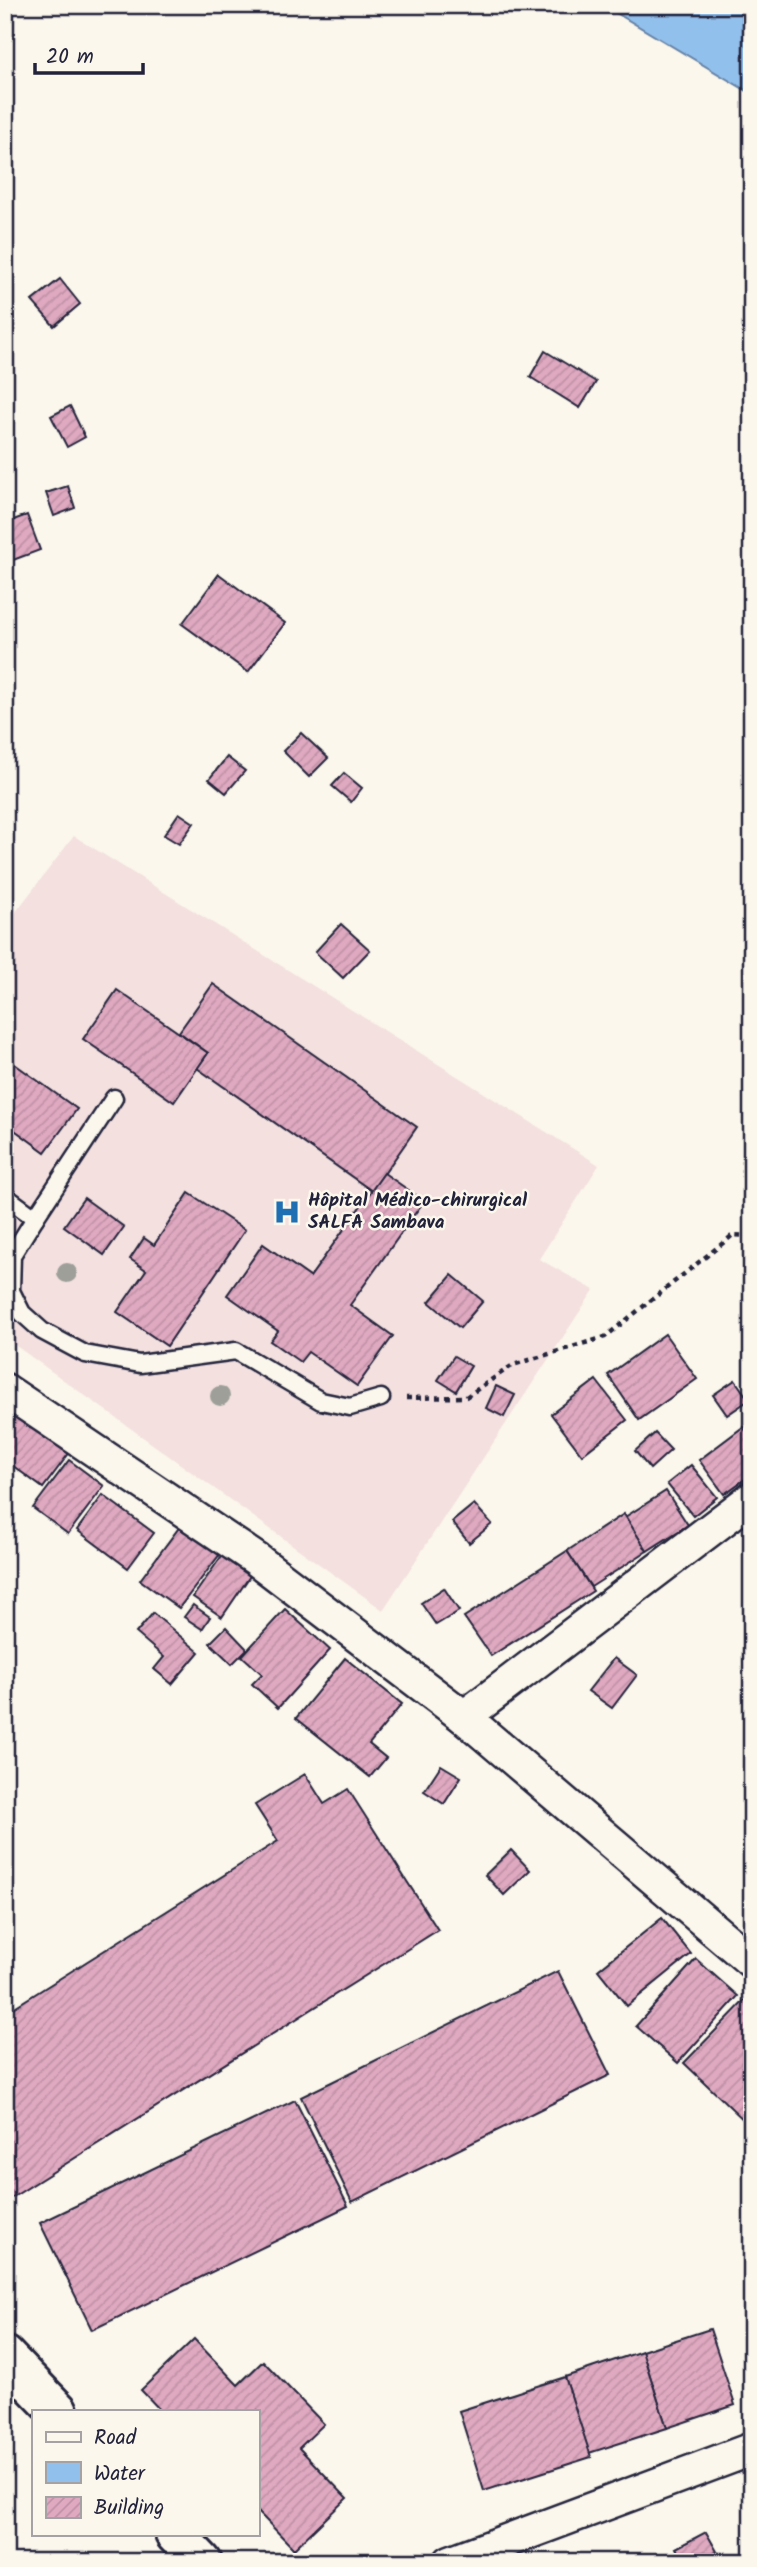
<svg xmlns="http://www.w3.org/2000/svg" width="757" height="2567" font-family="Kalam,sans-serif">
  <defs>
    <pattern id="building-hatch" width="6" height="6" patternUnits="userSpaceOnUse" patternTransform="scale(1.75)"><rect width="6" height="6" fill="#dfa9c0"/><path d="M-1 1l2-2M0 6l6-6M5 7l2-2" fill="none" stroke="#bf91a6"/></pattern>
  </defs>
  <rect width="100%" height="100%" fill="#fbf7ec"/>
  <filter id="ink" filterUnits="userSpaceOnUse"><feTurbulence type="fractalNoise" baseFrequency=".0143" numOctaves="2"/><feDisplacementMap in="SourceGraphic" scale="14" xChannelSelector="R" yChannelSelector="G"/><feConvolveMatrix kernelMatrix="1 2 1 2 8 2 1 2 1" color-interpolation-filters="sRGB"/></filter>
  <g filter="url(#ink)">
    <!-- built -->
    <path fill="#f3e0df" d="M74,836L599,1165L539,1259L594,1290L383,1610L5,1338V926Z"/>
    <!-- water -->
    <path fill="#92c0ec" stroke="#6581a5" stroke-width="2" d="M603,5H752V94Z"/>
    <!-- building -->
    <g fill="url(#building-hatch)" stroke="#22223b" stroke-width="2">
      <path d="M60,279L80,304L54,326L32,301Z"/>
      <path d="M545,351L596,382L580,408L530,377Z"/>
      <path d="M70,406L85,437L67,447L51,416Z"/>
      <path d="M68,486L75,508L54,516L46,493Z"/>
      <path d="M27,515L40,550L5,563V523Z"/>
      <path d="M219,574L285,623L248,672L182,624Z"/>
      <path d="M301,733L328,758L309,777L283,751Z"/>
      <path d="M227,757L245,771L226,793L209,779Z"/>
      <path d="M344,773L362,788L351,802L332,786Z"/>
      <path d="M179,813L194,823L179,844L164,835Z"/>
      <path d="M341,924L370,950L343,978L315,952Z"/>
      <path d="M213,984L417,1127L372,1191L197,1068L208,1053L179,1032Z"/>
      <path d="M117,990L208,1053L174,1102L83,1039Z"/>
      <path d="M5,1057L77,1109L45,1152L5,1123Z"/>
      <path d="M384,1173L424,1201L350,1305L393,1336L357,1386L308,1352L300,1362L270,1341L278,1331L227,1295L263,1244L310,1277Z"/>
      <path d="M189,1193L245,1230L167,1346L117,1312L146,1270L130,1259L144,1238L154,1245Z"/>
      <path d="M84,1198L124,1227L104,1255L64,1226Z"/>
      <path d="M452,1275L483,1301L460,1328L429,1302Z"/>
      <path d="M665,1334L697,1379L639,1420L608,1375Z"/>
      <path d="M454,1356L471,1366L456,1391L438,1380Z"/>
      <path d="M596,1380L627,1420L582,1455L551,1414Z"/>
      <path d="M735,1380L749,1400L727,1415L713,1395Z"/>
      <path d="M496,1386L515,1395L504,1417L486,1408Z"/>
      <path d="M5,1405L70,1452L43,1488L5,1460Z"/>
      <path d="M743,1427L752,1438V1474L724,1494L699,1460Z"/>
      <path d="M655,1433L671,1450L650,1469L635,1451Z"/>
      <path d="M69,1460L104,1486L68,1534L33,1508Z"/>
      <path d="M691,1465L717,1497L693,1516L667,1484Z"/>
      <path d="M666,1491L688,1525L647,1551L625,1517Z"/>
      <path d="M103,1495L154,1533L128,1568L77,1530Z"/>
      <path d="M474,1504L492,1524L469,1543L452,1522Z"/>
      <path d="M624,1514L647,1551L591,1587L567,1551Z"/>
      <path d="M181,1525L220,1554L179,1608L140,1580Z"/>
      <path d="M225,1551L254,1570L222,1617L193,1597Z"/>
      <path d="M567,1551L593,1591L491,1656L464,1617Z"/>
      <path d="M444,1588L459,1611L436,1625L421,1603Z"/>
      <path d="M193,1605L210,1617L202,1629L184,1617Z"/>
      <path d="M285,1609L330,1650L278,1708L252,1684L262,1674L242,1656Z"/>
      <path d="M153,1613L199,1652L172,1684L154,1669L164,1657L136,1633Z"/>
      <path d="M226,1627L247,1649L232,1664L210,1643Z"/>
      <path d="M345,1658L402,1704L369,1744L386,1758L370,1777L296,1718Z"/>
      <path d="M614,1658L637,1675L612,1708L588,1691Z"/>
      <path d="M441,1765L461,1777L444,1804L424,1791Z"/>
      <path d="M305,1774L324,1804L348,1789L438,1930L5,2202V2013L278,1841L255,1805Z"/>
      <path d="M511,1850L530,1870L504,1895L485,1875Z"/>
      <path d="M662,1918L691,1954L627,2006L598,1970Z"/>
      <path d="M696,1959L738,1996L678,2063L636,2026Z"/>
      <path d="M558,1971L610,2075L352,2202L301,2097Z"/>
      <path d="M752,1993V2128L684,2063Z"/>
      <path d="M295,2100L348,2206L92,2330L40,2223Z"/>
      <path d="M710,2329L735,2405L667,2428L642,2351Z"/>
      <path d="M194,2339L238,2385L263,2361L324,2424L299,2448L347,2498L294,2549L257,2511V2411H161L141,2390Z"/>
      <path d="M642,2351L667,2428L589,2453L565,2377Z"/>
      <path d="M565,2377L591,2457L484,2491L459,2411Z"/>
      <path d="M706,2532L723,2562H684L676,2548Z"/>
    </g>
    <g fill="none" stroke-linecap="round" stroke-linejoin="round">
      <defs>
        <g id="lane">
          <path d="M5,1196L35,1218L114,1098"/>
          <path d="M35,1218L12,1255L11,1291L22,1313L42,1331L85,1354L140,1364L236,1351L321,1401L350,1407L381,1398"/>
        </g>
        <g id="street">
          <path d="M5,1390L256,1559L464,1717L752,1962"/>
          <path d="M464,1717L752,1498"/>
          <path d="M450,2562L752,2449"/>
        </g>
        <g id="secondary">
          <path d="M5,2356L58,2411"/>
          <path d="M175,2534L202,2562"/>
        </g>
      </defs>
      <!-- lane casing -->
      <use href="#lane" stroke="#22223b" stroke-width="21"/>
      <!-- street casing -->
      <use href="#street" stroke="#22223b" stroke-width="37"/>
      <!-- secondary casing -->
      <use href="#secondary" stroke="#22223b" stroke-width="44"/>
      <!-- path -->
      <path stroke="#22223b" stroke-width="4.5" stroke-dasharray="5 5" stroke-linecap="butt" d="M406,1398L466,1397L513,1365L605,1337L733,1235L752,1236"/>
      <!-- lane -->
      <use href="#lane" stroke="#fbf7ec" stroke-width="16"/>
      <!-- street -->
      <use href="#street" stroke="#fbf7ec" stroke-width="32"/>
      <!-- secondary -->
      <use href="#secondary" stroke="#fbf7ec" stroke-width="38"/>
    </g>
    <!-- trees -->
    <g fill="#9d9f98">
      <circle cx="67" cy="1273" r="10"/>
      <circle cx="220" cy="1396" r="10"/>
    </g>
  </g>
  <!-- icons -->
  <defs>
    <symbol id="hospital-bare" viewBox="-9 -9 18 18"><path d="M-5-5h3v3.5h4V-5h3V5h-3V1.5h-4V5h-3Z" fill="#1f6fb2" stroke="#fbf7ec" stroke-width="2.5" paint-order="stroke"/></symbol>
  </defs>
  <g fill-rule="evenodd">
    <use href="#hospital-bare" x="268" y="1193" width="38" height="38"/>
  </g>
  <g text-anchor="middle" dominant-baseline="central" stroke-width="5" stroke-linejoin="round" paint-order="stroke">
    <!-- poi labels -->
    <g font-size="19" font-weight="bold" fill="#22223b" stroke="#fbf7ec" text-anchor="start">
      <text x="308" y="1201">Hôpital Médico-chirurgical<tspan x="308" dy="22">SALFA Sambava</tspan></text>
    </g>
  </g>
  <!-- margin -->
  <rect width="757" height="2567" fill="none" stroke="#fbf7ec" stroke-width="28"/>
  <rect x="14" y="14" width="729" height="2539" fill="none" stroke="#22223b" stroke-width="2.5" filter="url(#ink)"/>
  <!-- legend -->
  <rect x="32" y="2410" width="228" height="126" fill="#fbf7ec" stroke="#a4a2a5" stroke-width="2"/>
  <rect x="46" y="2432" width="35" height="10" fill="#fbf7ec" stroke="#a4a2a5" stroke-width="2"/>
  <text x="94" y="2444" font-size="21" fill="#22223b">Road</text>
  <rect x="46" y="2462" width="35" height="21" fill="#92c0ec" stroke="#a4a2a5" stroke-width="2"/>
  <text x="94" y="2480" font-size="21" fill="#22223b">Water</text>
  <rect x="46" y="2497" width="35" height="21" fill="url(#building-hatch)" stroke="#a4a2a5" stroke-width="2"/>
  <text x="94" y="2514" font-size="21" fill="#22223b">Building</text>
  <!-- scale -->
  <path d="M35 63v10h108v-10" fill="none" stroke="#22223b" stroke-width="3.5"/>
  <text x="46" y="63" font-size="21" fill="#22223b" stroke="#fbf7ec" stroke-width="5" paint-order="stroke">20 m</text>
</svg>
